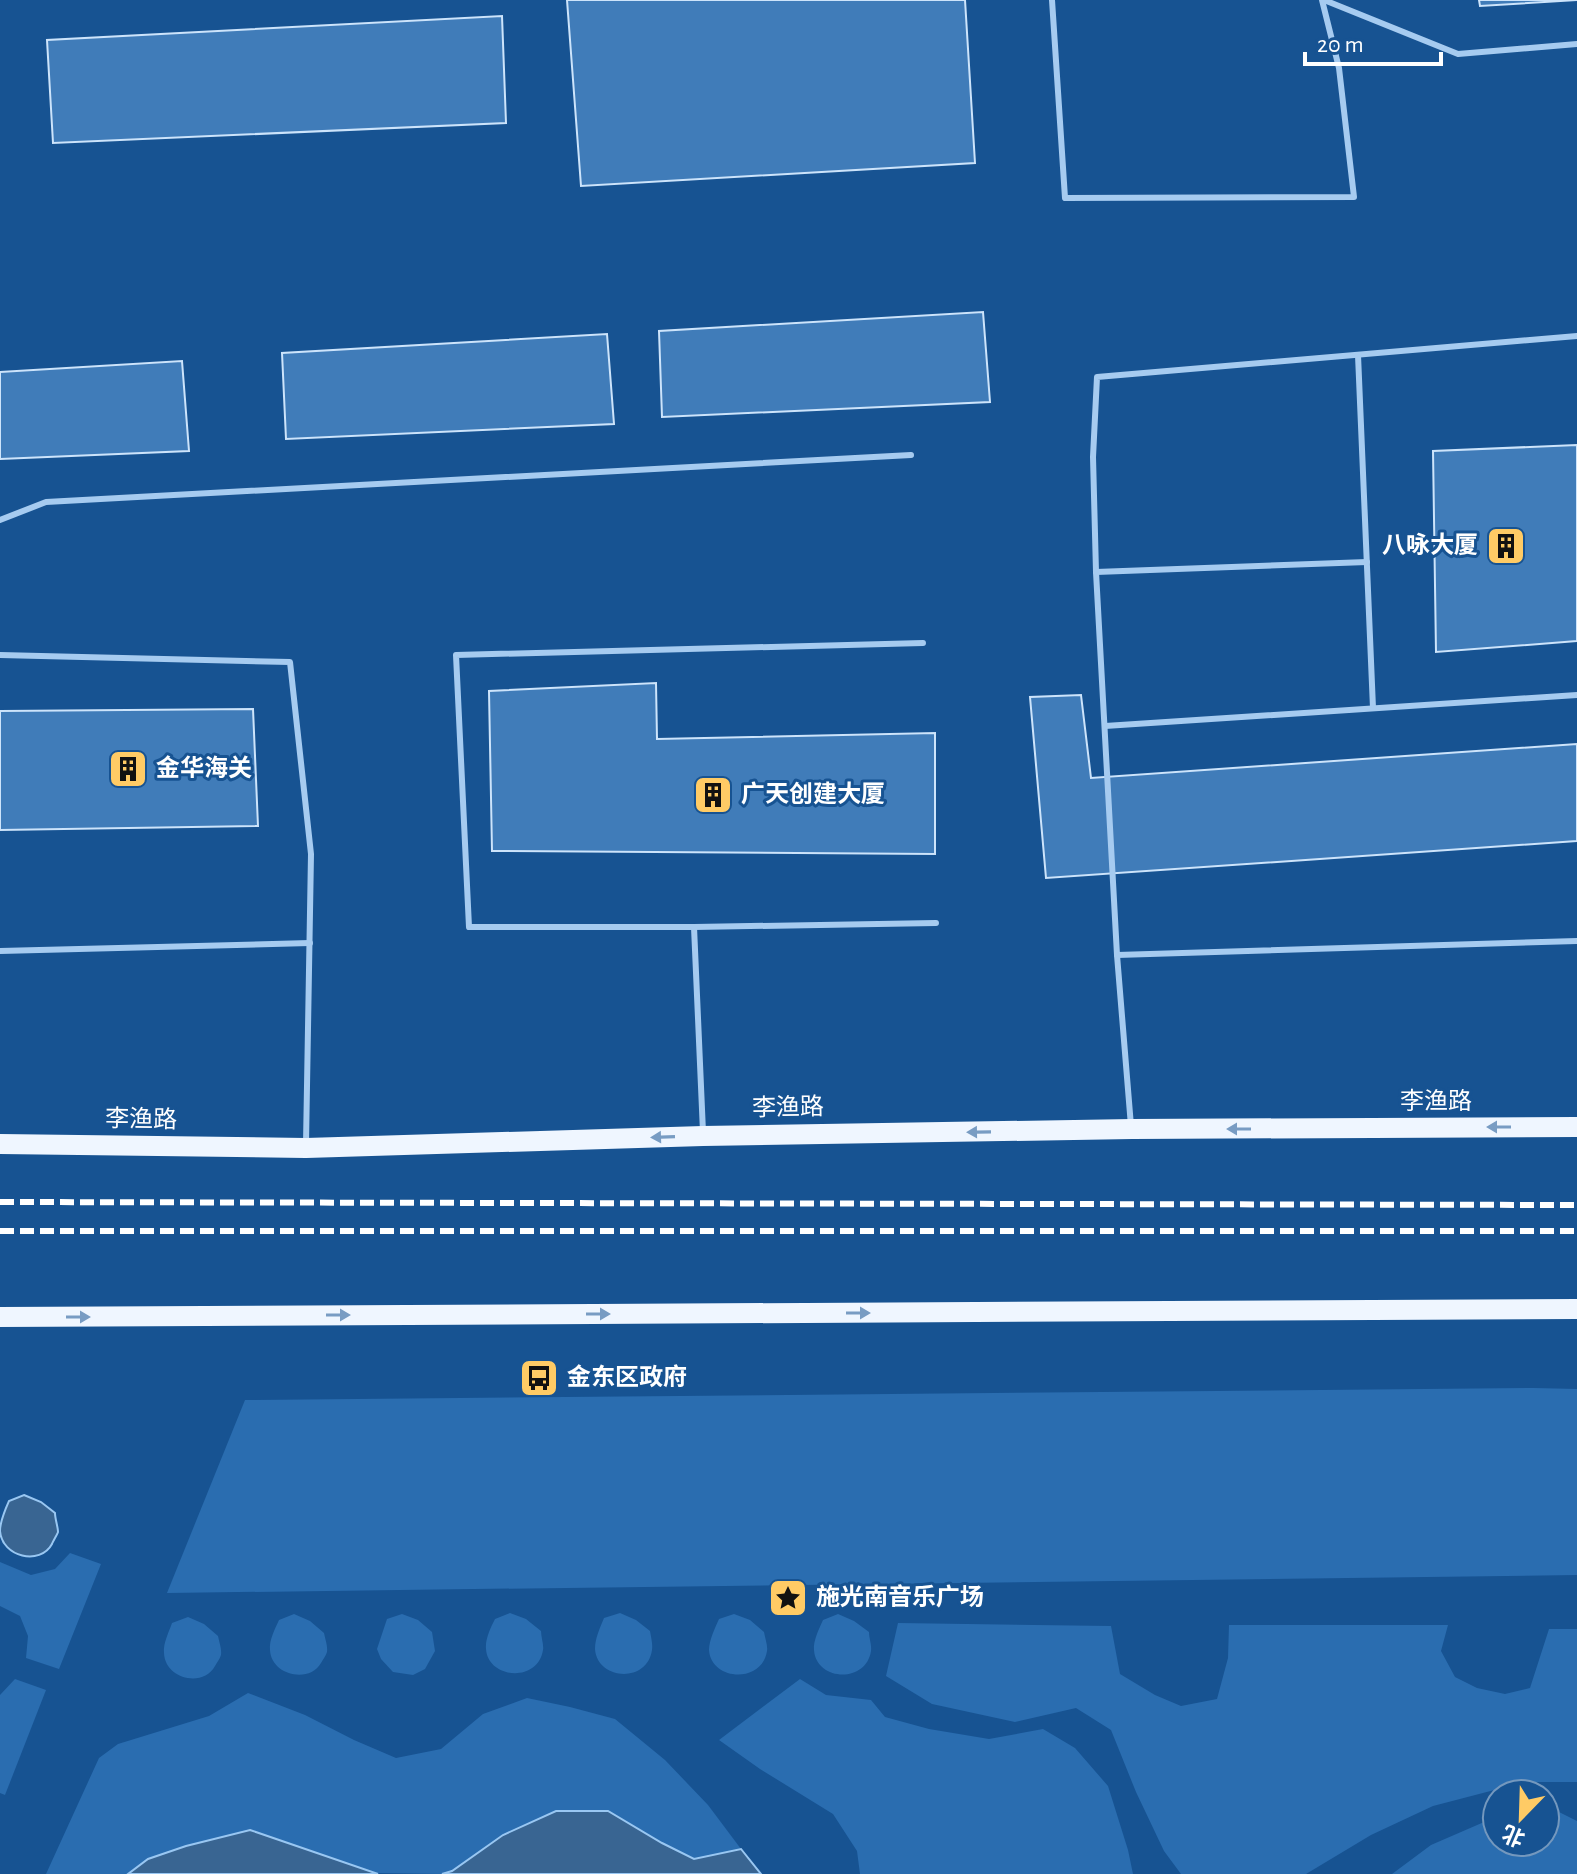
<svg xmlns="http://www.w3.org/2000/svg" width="1577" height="1874" font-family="'Alegreya Sans','Noto Sans SC',sans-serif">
  <rect width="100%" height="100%" fill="#175392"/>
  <!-- green -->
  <g fill="#2a6db0">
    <path d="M1534,1388L1577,1389V1575L167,1593L245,1400Z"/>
    <path d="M70,1553L101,1564L59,1669L26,1658L28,1636L20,1616L0,1606V1562L31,1575L55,1569Z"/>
    <path d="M510,1613L526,1619L541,1631C541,1637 544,1645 543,1650C538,1683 488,1679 486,1649C485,1639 491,1627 495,1619Z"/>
    <path d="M620,1613L636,1620L650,1631C651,1637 653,1645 652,1650C647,1684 597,1680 595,1649C595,1638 600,1628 604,1618Z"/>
    <path d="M294,1614L310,1621L324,1633C325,1638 328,1647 327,1652C326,1656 323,1659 321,1663C309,1684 271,1675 270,1650C269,1640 275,1629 279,1620Z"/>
    <path d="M402,1614L418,1620L432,1632L435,1651L425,1669L413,1675L393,1672L381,1659L377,1649L387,1619Z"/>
    <path d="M734,1614L750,1620L764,1632C765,1638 768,1646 767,1651C762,1684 711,1681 709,1650C709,1640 715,1628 719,1619Z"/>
    <path d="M838,1614L854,1621L869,1632C869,1638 872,1646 871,1651C866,1684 816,1681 814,1650C813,1641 819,1629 823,1620Z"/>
    <path d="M188,1617L204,1624L218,1636C219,1641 222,1650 221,1655C220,1659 217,1662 215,1666C203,1688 165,1679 164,1653C163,1643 169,1632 172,1623Z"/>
    <path d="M898,1623L1111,1626L1120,1674L1155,1695L1181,1706L1217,1699L1228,1658L1229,1625H1448L1441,1651L1455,1677L1477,1688L1505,1694L1530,1688L1549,1629H1577V1782H1525L1433,1806L1371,1835L1306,1874H1181L1164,1851L1136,1792L1111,1730L1076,1708L1015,1722L932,1704L886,1676Z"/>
    <path d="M15,1679L46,1690L5,1795L0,1793V1695Z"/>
    <path d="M800,1679L826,1695L871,1700L885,1717L929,1729L989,1739L1043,1729L1075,1748L1108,1786L1128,1850L1133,1874H860L857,1851L833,1814L760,1769L719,1740Z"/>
    <path d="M248,1693L305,1715L354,1740L396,1758L441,1749L483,1714L527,1698L570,1707L615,1719L665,1760L708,1805L741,1849L694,1859L662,1843L503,1835L452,1871L442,1874L374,1873L250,1830L186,1846L149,1859L128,1874H46L99,1758L118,1744L209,1716Z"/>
    <path d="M1551,1808L1577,1821V1874H1392L1431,1845L1491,1819L1497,1818V1842H1545V1809Z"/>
  </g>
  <!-- water -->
  <g fill="#396592" stroke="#99c7f2" stroke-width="2">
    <path d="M24,1495L41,1502L55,1513C55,1519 58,1527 58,1532C58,1533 52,1543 52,1544C40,1566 2,1557 0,1531C0,1521 5,1510 9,1501Z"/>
    <path d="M556,1811H608L662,1843L694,1859L741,1849L761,1874H442L452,1871L503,1835Z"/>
    <path d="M250,1830L378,1874H128L148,1859L186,1846Z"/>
  </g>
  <!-- building -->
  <g fill="#407cb9" stroke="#cde4fb" stroke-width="2">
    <path d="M567,0H965L975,163L581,186Z"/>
    <path d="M1479,0H1577L1480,6Z"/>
    <path d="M502,16L506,123L53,143L47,40Z"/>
    <path d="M983,312L990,402L662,417L659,331Z"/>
    <path d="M607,334L614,424L286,439L282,353Z"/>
    <path d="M182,361L189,451L0,459V372Z"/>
    <path d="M1577,445V641L1436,652L1433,451Z"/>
    <path d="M656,683L657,739L935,733V854L492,851L489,691Z"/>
    <path d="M1081,695L1091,778L1577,744V841L1046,878L1030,697Z"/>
    <path d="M253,709L258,826L0,830V711Z"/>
  </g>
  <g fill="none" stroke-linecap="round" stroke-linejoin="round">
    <!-- lane -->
    <g stroke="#a6cbf0" stroke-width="6">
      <path d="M1052,0L1065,198L1354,197L1339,68L1322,0"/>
      <path d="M1324,0L1458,54L1577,44"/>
      <path d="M1358,355L1373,708"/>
      <path d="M0,520L46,502L911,455"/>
      <path d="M1096,572L1367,562"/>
      <path d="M923,643L456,655L469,927H694L936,923"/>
      <path d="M0,655L290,662L311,854L306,1144"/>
      <path d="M1105,726L1577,695"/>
      <path d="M694,927L703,1132"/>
      <path d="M0,951L310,943"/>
      <path d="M1117,955L1577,941"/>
      <path d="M1131,1126L1117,955L1096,572L1093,457L1097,377L1577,336"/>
    </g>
    <!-- primary -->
    <g stroke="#eff6ff" stroke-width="20">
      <path d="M0,1144L306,1148L703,1136L1132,1129L1577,1127"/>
      <path d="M0,1317L1577,1309"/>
    </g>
    <!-- rail -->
    <g stroke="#fff" stroke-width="6" stroke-dasharray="14 6" stroke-linecap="butt">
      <path d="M0,1202L1577,1205"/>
      <path d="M0,1231H1577"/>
    </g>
  </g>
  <!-- one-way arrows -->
  <defs><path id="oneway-solid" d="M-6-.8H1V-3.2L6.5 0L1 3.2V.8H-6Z" transform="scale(2)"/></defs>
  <g fill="#789cc3">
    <use href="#oneway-solid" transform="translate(1499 1127) rotate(180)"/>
    <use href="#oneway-solid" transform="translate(1239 1129) rotate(180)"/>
    <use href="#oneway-solid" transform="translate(979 1132) rotate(179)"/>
    <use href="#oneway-solid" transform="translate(663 1137) rotate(178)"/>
    <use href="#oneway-solid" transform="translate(858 1313)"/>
    <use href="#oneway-solid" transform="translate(598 1314)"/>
    <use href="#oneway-solid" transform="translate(338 1315)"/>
    <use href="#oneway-solid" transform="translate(78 1317)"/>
  </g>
  <!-- icons -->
  <defs>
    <symbol id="building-square" viewBox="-11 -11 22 22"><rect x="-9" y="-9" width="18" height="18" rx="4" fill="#ffcb65" stroke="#175392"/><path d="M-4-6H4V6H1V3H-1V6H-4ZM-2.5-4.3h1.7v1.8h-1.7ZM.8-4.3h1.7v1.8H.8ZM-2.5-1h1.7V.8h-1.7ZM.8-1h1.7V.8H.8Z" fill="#111"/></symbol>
    <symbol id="bus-square" viewBox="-11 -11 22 22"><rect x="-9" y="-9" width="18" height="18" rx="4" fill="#ffcb65" stroke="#175392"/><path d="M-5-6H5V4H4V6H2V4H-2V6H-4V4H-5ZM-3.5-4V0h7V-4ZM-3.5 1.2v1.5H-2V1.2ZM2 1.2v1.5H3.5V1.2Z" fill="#111"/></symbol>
    <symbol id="sight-square" viewBox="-11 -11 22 22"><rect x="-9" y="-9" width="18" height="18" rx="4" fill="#ffcb65" stroke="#175392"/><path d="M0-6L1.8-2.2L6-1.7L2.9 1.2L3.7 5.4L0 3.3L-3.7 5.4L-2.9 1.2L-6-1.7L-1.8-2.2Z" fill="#111"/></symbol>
  </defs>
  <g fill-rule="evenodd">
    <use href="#building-square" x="1484" y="524" width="44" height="44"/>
    <use href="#building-square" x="106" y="747" width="44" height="44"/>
    <use href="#building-square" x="691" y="773" width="44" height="44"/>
    <use href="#bus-square" x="517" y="1356" width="44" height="44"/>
    <use href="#sight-square" x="766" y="1576" width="44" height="44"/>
  </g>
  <g text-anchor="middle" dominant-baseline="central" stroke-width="6" stroke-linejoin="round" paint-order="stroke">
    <!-- poi labels -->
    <g font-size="24" font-weight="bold" fill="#fff" stroke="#175392" text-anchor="start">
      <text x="1478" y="546" text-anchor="end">八咏大厦</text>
      <text x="156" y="769">金华海关</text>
      <text x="741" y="795">广天创建大厦</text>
      <text x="567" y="1378">金东区政府</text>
      <text x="816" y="1598">施光南音乐广场</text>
    </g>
    <!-- street labels -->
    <g font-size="24" fill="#fff" stroke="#175392">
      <text x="1436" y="1102">李渔路</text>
      <text transform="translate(788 1108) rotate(-1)">李渔路</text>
      <text transform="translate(141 1120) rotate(1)">李渔路</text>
    </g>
  </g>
  <!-- north arrow -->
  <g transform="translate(1521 1818) rotate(203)"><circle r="38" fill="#175392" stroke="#7498be" stroke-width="2"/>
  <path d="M0-6L14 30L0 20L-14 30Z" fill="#ffcb65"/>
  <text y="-12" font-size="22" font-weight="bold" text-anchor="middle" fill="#ffffff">北</text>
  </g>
  <!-- scale -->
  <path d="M1305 52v12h136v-12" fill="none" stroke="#ffffff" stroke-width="4"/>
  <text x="1317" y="52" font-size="24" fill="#ffffff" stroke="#175392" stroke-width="6" paint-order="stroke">20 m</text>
</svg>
